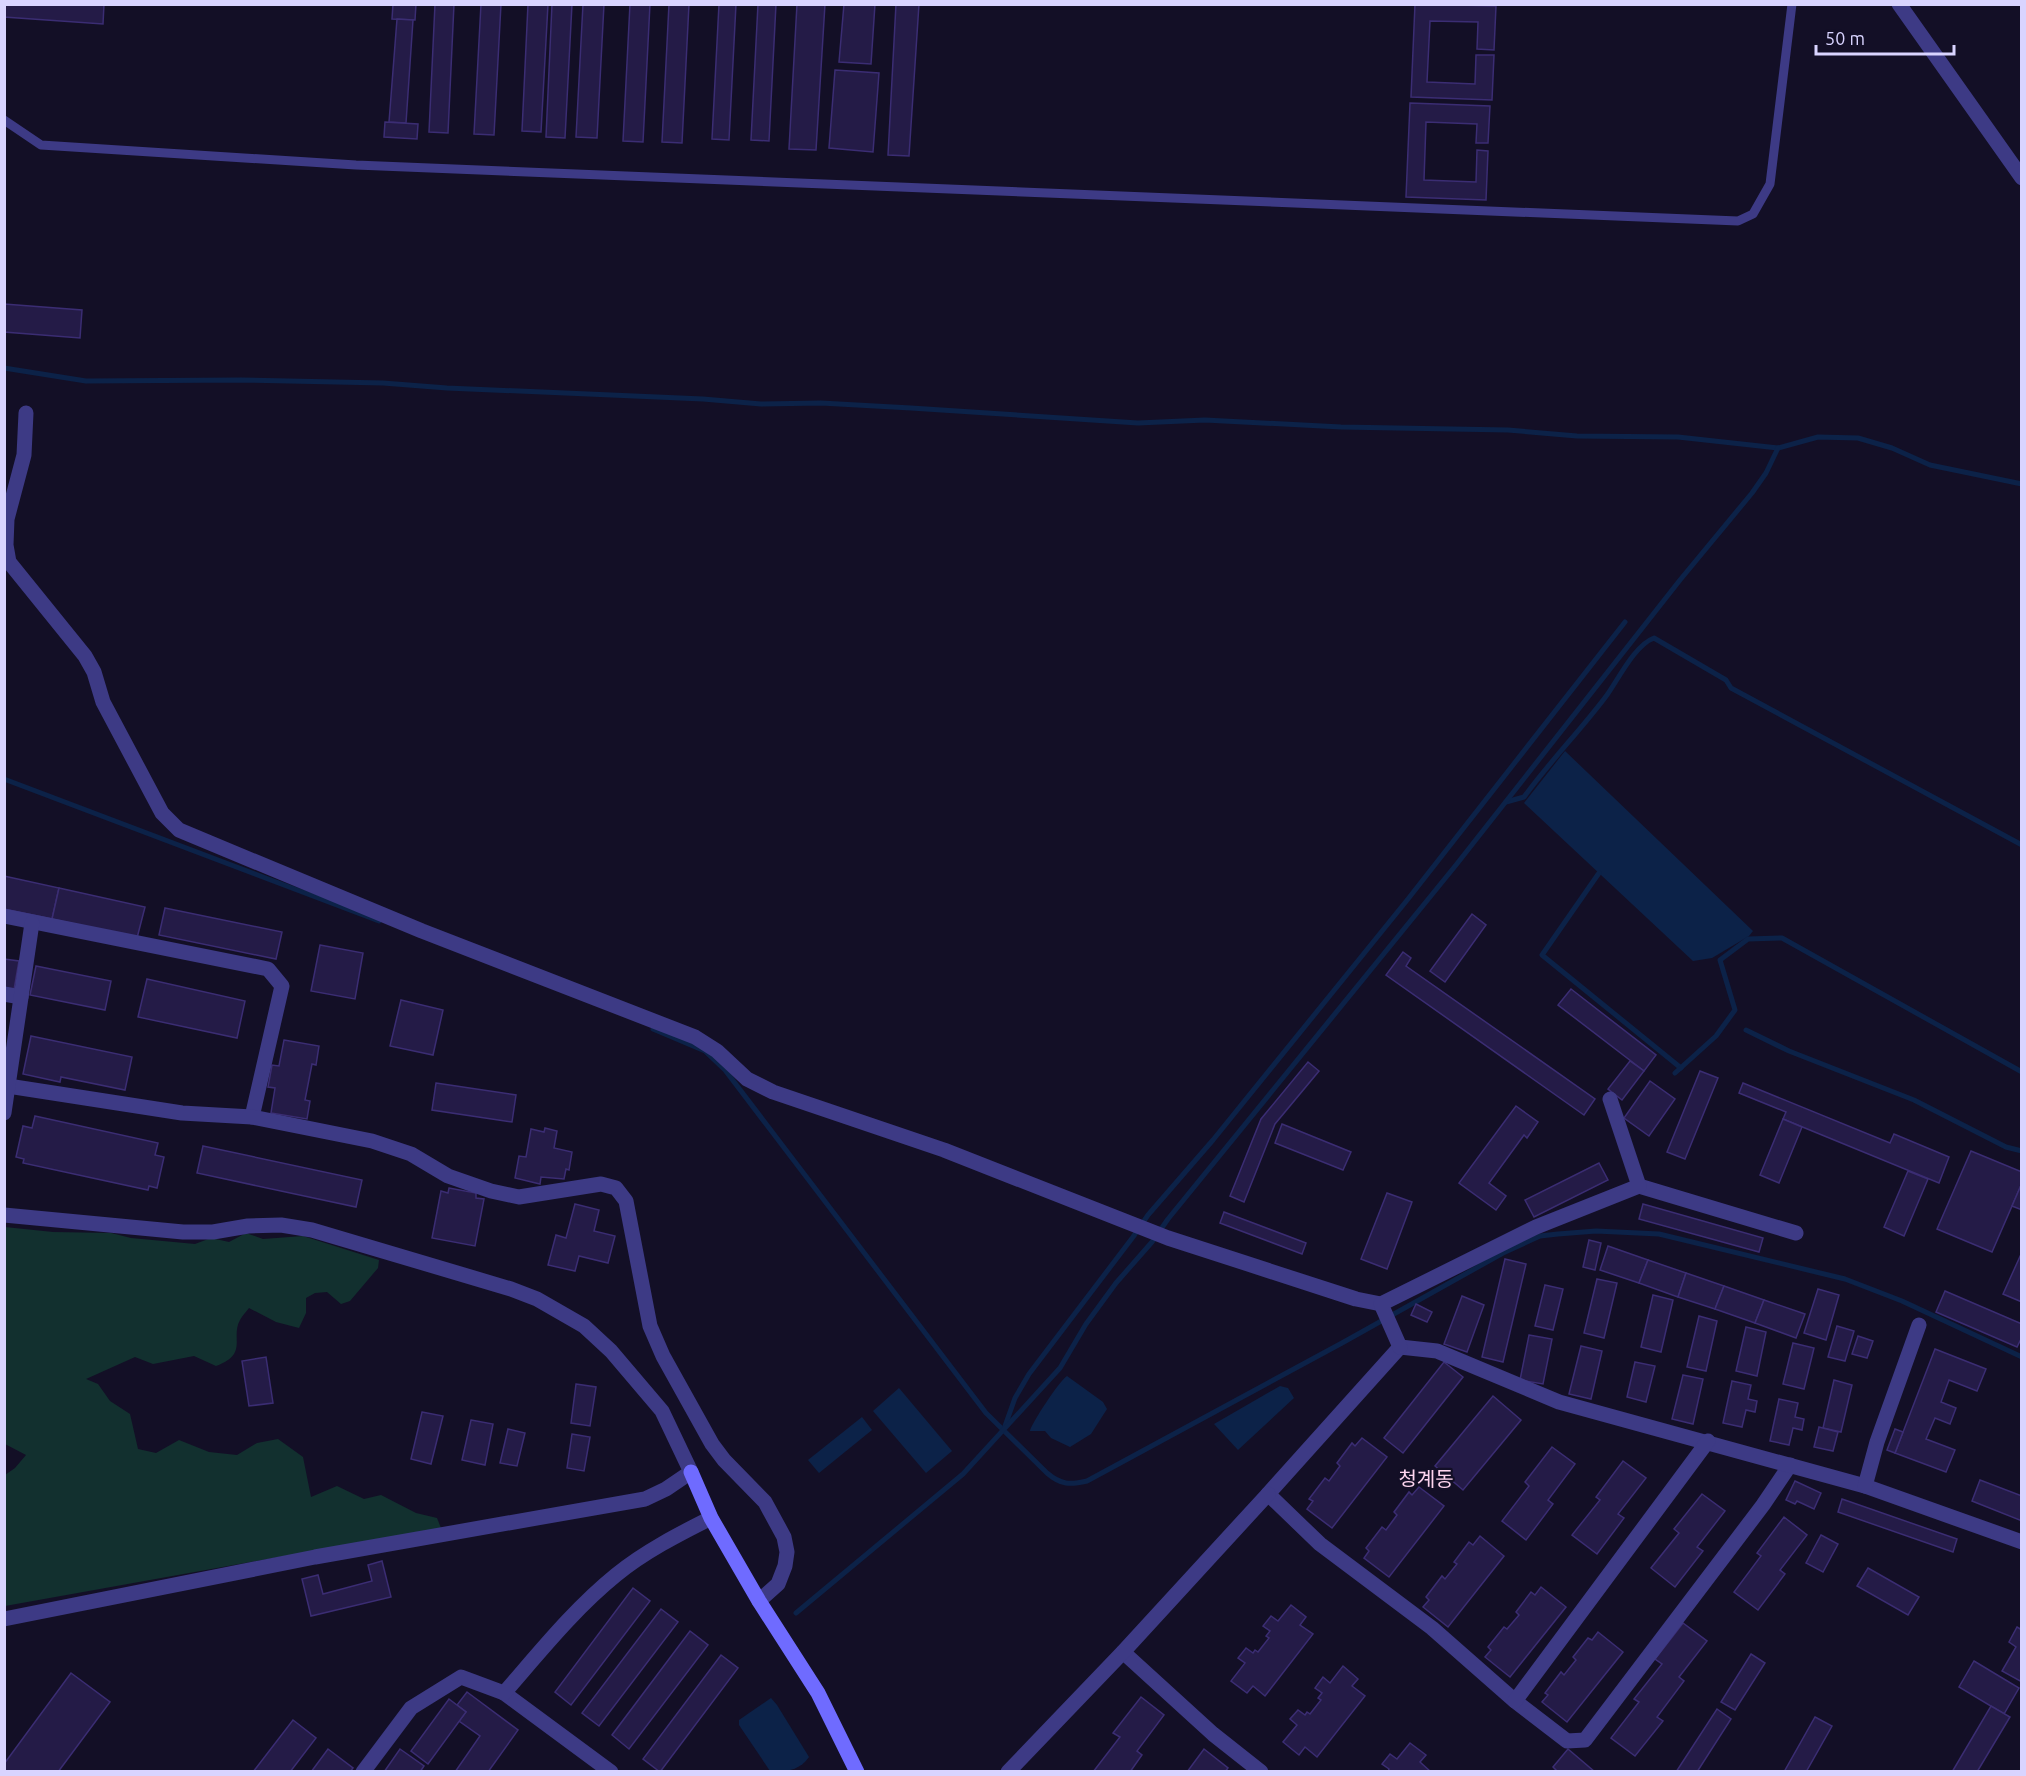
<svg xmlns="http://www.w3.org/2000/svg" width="2026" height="1776" font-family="Ubuntu,'Noto Sans KR',sans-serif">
  <rect width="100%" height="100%" fill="#130f26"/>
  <!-- green -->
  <path fill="#12302f" d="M5,1227L53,1232L111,1233L131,1238L195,1244L211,1238L229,1242L246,1233L263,1239L303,1236L379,1260L378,1268L350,1301L341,1304L327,1292L315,1293L306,1298V1313L299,1328L276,1322L249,1308C246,1312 242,1316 240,1320C230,1338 249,1354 216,1366L194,1356L153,1364L135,1357L86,1379L98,1384L110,1401L130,1414L138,1449L156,1453L179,1440L209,1452L237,1455L257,1443L278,1439L303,1457L311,1497L337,1486L364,1499L381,1495L416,1513L437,1518L441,1528L5,1606V1475L15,1468L26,1455L5,1444Z"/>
  <!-- water -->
  <g fill="#0c2248">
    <path d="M1565,751L1753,931L1749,936L1712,958L1693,961L1524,803Z"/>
    <path d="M1067,1376L1103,1402L1107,1409L1091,1434L1070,1447L1051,1438L1045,1431H1030C1031,1424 1060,1380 1067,1376Z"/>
    <path d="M1280,1386L1288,1388L1294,1398L1238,1450L1214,1424Z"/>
    <path d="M899,1388L952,1451L926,1473L873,1411Z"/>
    <path d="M862,1417L872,1430L819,1473L808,1460Z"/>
    <path d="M771,1698L777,1705L809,1757C799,1771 786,1772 770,1771L739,1725V1720Z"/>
  </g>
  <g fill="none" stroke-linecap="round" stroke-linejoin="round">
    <!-- stream -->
    <g stroke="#0c2248" stroke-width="5">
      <path d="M4,368L86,381L241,380L383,383L447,388L703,399L761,404L821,403L911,408L1138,423L1205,420L1341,427L1508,430L1577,436L1678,437L1778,448L1818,437L1858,438L1892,448L1930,465L2022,484"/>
      <path d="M4,779L379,921"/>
      <path d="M1506,802L1524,797C1550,761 1581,730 1607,695C1619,678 1635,645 1654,638L1726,680L1731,688L2022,845"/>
      <path d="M1599,873L1542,955L1681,1068"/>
      <path d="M653,1029L705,1051L725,1070L986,1413L1047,1473C1061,1485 1070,1485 1087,1481L1342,1343L1503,1253L1540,1236L1558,1234L1596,1231L1659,1234L1845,1279L1902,1301L2022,1357"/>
      <path d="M1746,1030L1789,1051L1914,1100L2006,1147L2022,1151"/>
      <path d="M1675,1073L1716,1036L1735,1010L1720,960L1748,939L1782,938L2022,1072"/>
      <path d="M1005,1426L1015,1398L1029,1374L1133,1237L1148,1215L1213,1140L1408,899L1625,622"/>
      <path d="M796,1613L963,1474L1060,1368L1086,1324L1116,1283L1152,1242L1168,1219L1456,865L1680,580L1752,493L1766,473L1778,448"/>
    </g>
  </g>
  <!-- building -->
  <g fill="#241b47" stroke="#3b2d73" stroke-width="1.5">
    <path d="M4,4H104L103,24L4,17Z"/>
    <path d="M393,4H416L415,20L392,19Z"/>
    <path d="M435,4H454L448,133L429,132Z"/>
    <path d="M481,4H501L494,135L474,134Z"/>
    <path d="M528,4H548L541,132L522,131Z"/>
    <path d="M552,4H572L565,138L546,137Z"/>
    <path d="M583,4H604L597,138L576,137Z"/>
    <path d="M630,4H650L643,142L623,141Z"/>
    <path d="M669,4H689L682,143L662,142Z"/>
    <path d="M719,4H736L729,140L712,139Z"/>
    <path d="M758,4H776L769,141L751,140Z"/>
    <path d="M797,4H825L816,150L789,149Z"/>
    <path d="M844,4H875L871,64L839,62Z"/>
    <path d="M896,4H919L909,156L888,155Z"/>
    <path d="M1415,4L1496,6L1494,50L1477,49L1478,22L1430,21L1427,82L1475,84L1476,55H1494L1492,100L1411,97Z"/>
    <path d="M397,19L413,20L406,123L389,122Z"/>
    <path d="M835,70L879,73L873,152L829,148Z"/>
    <path d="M1410,103L1490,106L1488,143H1476L1477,124L1426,122L1424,180L1476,182L1477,150L1488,151L1486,200L1406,197Z"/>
    <path d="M385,122L418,124L417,139L384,137Z"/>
    <path d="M4,304L82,310L80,338L4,332Z"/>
    <path d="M4,876L59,888L52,919L4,909Z"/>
    <path d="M59,888L145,907L137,938L52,919Z"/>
    <path d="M165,908L282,932L276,959L159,935Z"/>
    <path d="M1472,914L1486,925L1445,982L1430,971Z"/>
    <path d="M320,945L363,953L355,999L311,991Z"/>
    <path d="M1403,952L1411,958L1406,966L1595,1099L1584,1115L1386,975Z"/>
    <path d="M4,959L19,961L14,990L4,988Z"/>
    <path d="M36,966L111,981L105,1010L30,995Z"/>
    <path d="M147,979L245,1001L237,1038L138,1017Z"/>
    <path d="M1571,989L1656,1055L1644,1071L1558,1005Z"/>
    <path d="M401,1000L443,1010L433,1055L390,1046Z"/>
    <path d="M31,1036L132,1057L125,1090L61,1077L60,1082L23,1074Z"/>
    <path d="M284,1040L319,1046L316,1065L312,1064L305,1100L310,1101L307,1119L271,1113L275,1088L268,1087L272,1065L279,1066Z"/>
    <path d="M1630,1061L1644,1071L1622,1100L1608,1089Z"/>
    <path d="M1308,1062L1319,1071L1275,1124L1244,1202L1230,1196L1261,1119Z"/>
    <path d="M1700,1071L1718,1078L1685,1159L1667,1152Z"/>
    <path d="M1650,1081L1675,1099L1649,1136L1624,1118Z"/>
    <path d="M436,1083L516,1095L512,1122L432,1110Z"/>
    <path d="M1743,1083L1890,1143L1894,1134L1949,1157L1939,1183L1783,1119L1786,1112L1739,1093Z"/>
    <path d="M1516,1106L1538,1122L1527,1138L1524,1135L1489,1183L1506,1196L1496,1210L1459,1183Z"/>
    <path d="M35,1116L158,1143L155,1155L164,1157L157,1188L149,1186L148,1190L23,1163L24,1159L16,1157L23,1126L32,1128Z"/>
    <path d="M1783,1119L1802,1127L1779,1183L1760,1175Z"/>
    <path d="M1282,1124L1351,1152L1343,1170L1275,1143Z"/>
    <path d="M545,1128L557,1131L554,1148L572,1152L569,1170L566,1169L564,1179L541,1177L540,1184L515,1178L519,1156L526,1157L531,1129L544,1132Z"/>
    <path d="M203,1146L362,1180L356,1207L197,1173Z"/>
    <path d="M1971,1151L2022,1172V1183L1992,1252L1937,1229Z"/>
    <path d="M1599,1163L1608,1180L1534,1217L1525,1200Z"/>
    <path d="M1908,1171L1928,1179L1904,1236L1884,1227Z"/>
    <path d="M2022,1183V1210L2012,1206Z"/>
    <path d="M449,1188L476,1193V1198L484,1199L475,1246L432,1238L441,1191L448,1193Z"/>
    <path d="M1387,1193L1412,1202L1387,1269L1361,1259Z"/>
    <path d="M575,1204L599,1210L594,1231L615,1236L608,1263L579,1256L575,1271L548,1265L556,1235L566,1238Z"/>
    <path d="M1643,1204L1763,1238L1759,1252L1639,1219Z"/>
    <path d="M1224,1212L1306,1243L1302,1254L1220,1223Z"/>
    <path d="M1589,1240L1601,1243L1595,1270L1583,1267Z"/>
    <path d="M1608,1246L1648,1260L1639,1283L1600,1270Z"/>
    <path d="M2022,1252V1302L2003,1294Z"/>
    <path d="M1505,1259L1526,1264L1503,1362L1482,1357Z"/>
    <path d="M1648,1260L1686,1273L1678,1297L1639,1283Z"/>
    <path d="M1686,1273L1724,1286L1715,1309L1678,1297Z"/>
    <path d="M1597,1279L1617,1283L1604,1338L1584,1333Z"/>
    <path d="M1545,1285L1563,1289L1553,1330L1535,1326Z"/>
    <path d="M1724,1286L1764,1300L1755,1323L1715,1309Z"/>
    <path d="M1818,1289L1839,1295L1826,1340L1804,1333Z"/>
    <path d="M1945,1291L2022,1324V1337L2017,1347L1936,1312Z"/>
    <path d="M1653,1295L1673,1300L1661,1352L1641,1347Z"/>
    <path d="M1462,1296L1484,1305L1467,1352L1444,1344Z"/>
    <path d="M1764,1300L1805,1314L1796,1338L1755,1323Z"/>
    <path d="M1416,1304L1432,1312L1427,1322L1411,1315Z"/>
    <path d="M1699,1316L1717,1321L1706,1371L1687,1367Z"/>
    <path d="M1837,1326L1854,1331L1845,1361L1828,1357Z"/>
    <path d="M1746,1327L1766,1332L1757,1376L1736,1371Z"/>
    <path d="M1529,1335L1552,1339L1543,1384L1520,1380Z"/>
    <path d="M1858,1336L1873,1341L1867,1358L1852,1354Z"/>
    <path d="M1793,1343L1814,1348L1804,1389L1783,1384Z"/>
    <path d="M1581,1346L1602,1351L1591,1399L1569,1394Z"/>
    <path d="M1935,1349L1986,1369L1977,1391L1949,1380L1941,1402L1956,1408L1950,1424L1935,1418L1926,1439L1955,1450L1946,1472L1895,1453Z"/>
    <path d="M266,1357L273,1403L249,1406L242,1361Z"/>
    <path d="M1444,1362L1463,1377L1403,1453L1384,1438Z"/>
    <path d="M1635,1362L1655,1366L1646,1402L1627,1397Z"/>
    <path d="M1683,1375L1703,1379L1693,1424L1672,1419Z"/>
    <path d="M1834,1380L1852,1385L1841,1432L1823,1428Z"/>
    <path d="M1732,1381L1751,1385L1748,1399L1757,1401L1755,1412L1746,1410L1742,1427L1723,1423Z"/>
    <path d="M576,1384L596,1387L590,1426L571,1423Z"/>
    <path d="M1493,1396L1521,1420L1463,1490L1435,1466Z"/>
    <path d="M1779,1399L1798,1403L1795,1417L1804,1419L1802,1430L1793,1428L1789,1445L1770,1441Z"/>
    <path d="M422,1412L443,1416L431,1464L411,1459Z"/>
    <path d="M471,1420L493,1424L485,1465L462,1460Z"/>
    <path d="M1819,1427L1838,1432L1833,1451L1814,1447Z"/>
    <path d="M508,1429L525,1433L517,1466L500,1463Z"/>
    <path d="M1895,1429L1903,1432L1895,1453L1887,1450Z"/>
    <path d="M572,1434L590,1437L584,1471L567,1468Z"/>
    <path d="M1362,1438L1387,1457L1332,1528L1307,1509L1313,1501L1309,1499L1325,1478L1329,1481L1340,1466L1337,1463L1352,1443L1355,1446Z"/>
    <path d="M1552,1447L1575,1464L1548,1500L1553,1504L1526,1540L1502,1521L1529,1486L1525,1482Z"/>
    <path d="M1623,1461L1646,1478L1618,1514L1624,1518L1597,1554L1572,1535L1600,1500L1596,1497Z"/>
    <path d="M1980,1480L2022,1496V1521L1972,1501Z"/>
    <path d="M1795,1481L1821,1493L1814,1509L1797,1501L1795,1504L1786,1500Z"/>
    <path d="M1419,1487L1444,1506L1389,1577L1364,1558L1369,1551L1366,1548L1382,1527L1386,1530L1397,1515L1394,1512L1409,1492L1412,1495Z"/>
    <path d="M1702,1494L1725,1511L1697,1547L1703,1551L1675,1587L1651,1568L1679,1533L1674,1529Z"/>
    <path d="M1842,1499L1957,1539L1953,1552L1838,1512Z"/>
    <path d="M1784,1517L1807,1535L1780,1570L1785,1574L1758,1610L1734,1592L1761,1556L1757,1553Z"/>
    <path d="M1821,1535L1838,1544L1823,1572L1806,1563Z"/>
    <path d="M1480,1536L1504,1556L1448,1627L1423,1607L1429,1600L1426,1597L1442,1576L1445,1579L1457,1564L1454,1562L1469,1542L1473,1545Z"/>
    <path d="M382,1561L391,1597L311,1616L302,1579L318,1575L323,1594L372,1581L368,1565Z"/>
    <path d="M1868,1568L1919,1597L1908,1615L1857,1586Z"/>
    <path d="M1541,1587L1566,1607L1510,1677L1485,1657L1491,1650L1488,1647L1504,1627L1507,1629L1519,1615L1516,1612L1531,1592L1535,1595Z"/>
    <path d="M633,1588L650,1601L571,1705L555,1692Z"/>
    <path d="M1291,1605L1306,1617L1300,1625L1313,1634L1265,1696L1253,1686L1247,1693L1231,1681L1245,1663L1238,1658L1246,1648L1253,1653L1255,1650L1258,1652L1269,1638L1266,1636L1270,1631L1263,1626L1271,1616L1278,1621Z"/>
    <path d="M661,1609L678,1622L599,1726L582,1713Z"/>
    <path d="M1683,1623L1707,1641L1679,1677L1684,1681L1657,1717L1663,1721L1635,1756L1611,1738L1639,1702L1634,1699L1662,1664L1655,1659Z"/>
    <path d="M2017,1627L2022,1630V1682L2002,1671L2016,1647L2009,1642Z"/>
    <path d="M690,1631L708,1645L629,1749L612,1735Z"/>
    <path d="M1598,1632L1623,1652L1567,1722L1542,1702L1548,1695L1545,1693L1561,1672L1564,1675L1576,1660L1573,1657L1588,1638L1592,1640Z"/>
    <path d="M1751,1654L1765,1663L1735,1710L1721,1702Z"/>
    <path d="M721,1655L738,1668L660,1772L643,1759Z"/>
    <path d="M1974,1661L2019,1688L2004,1714L1959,1687Z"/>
    <path d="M1343,1666L1358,1679L1352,1686L1365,1696L1317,1757L1305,1747L1299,1755L1283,1742L1297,1725L1290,1719L1298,1710L1305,1715L1307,1712L1310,1714L1321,1700L1318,1698L1322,1693L1315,1688L1323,1677L1330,1683Z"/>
    <path d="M71,1673L110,1702L58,1772H4V1764Z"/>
    <path d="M467,1692L518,1730L488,1772H455L480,1736L459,1721L466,1712L457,1705Z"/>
    <path d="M1141,1697L1164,1715L1137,1751L1142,1755L1130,1772H1093L1120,1737L1113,1733Z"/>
    <path d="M449,1699L466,1712L428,1764L411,1751Z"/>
    <path d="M1991,1706L2010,1717L1977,1772H1952Z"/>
    <path d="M1717,1709L1731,1719L1697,1772H1676Z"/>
    <path d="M1815,1717L1832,1726L1806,1772H1784Z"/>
    <path d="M293,1720L316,1738L290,1772H253Z"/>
    <path d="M1410,1743L1426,1755L1420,1762L1431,1772H1388L1389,1769L1382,1764L1390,1754L1397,1759Z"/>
    <path d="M328,1749L353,1768L350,1772H311Z"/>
    <path d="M400,1749L424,1766L420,1772H384Z"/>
    <path d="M1204,1749L1228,1768L1225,1772H1187Z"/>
    <path d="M1568,1749L1595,1772H1558L1553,1767Z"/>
  </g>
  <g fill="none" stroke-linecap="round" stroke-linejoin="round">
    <!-- lane -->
    <path stroke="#3d3a85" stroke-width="9" d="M4,120L41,145L356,165L1738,221L1753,214L1770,184L1792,4"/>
    <!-- street -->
    <g stroke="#3d3a85" stroke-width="15">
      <path d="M1899,4L2022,178"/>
      <path d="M26,413L24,455L7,519L6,545L9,562L85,656L94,672L103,702L162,813L179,830L422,931L695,1037L717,1051L747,1079L773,1092L944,1150L1168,1238L1356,1299L1381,1304"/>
      <path d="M4,916L268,969L282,986L252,1117"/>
      <path d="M4,994L21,997"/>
      <path d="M8,1086L182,1113L252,1117L372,1141L411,1154L448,1176L491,1191L519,1197L601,1184L616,1188L626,1201L650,1326L663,1356L712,1444L724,1460L765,1502L784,1537L787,1552L785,1566L778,1584L759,1601"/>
      <path d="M4,1113L32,923"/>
      <path d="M1639,1186L1796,1233"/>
      <path d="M4,1215L183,1232H213L248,1226L281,1225L312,1230L511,1289L537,1299L584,1326L611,1351L662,1411L691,1472L666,1489L645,1499L315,1557L4,1619"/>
      <path d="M1400,1347L1268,1494L1320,1544L1432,1628L1515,1701L1567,1741L1585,1740L1763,1505L1790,1465"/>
      <path d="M1400,1347L1437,1351L1559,1402L1865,1486L2022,1542"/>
      <path d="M1400,1347L1381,1304L1536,1227L1639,1186L1610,1099"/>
      <path d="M1865,1486L1877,1442L1919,1325"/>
      <path d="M1123,1652L1213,1734L1261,1772"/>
      <path d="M504,1693L611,1772"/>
      <path d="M1515,1701L1708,1441"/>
      <path d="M363,1772L411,1708L461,1677L504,1693C539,1653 574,1609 616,1575C644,1552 679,1534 711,1518"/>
      <path d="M1008,1772L1123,1652L1268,1494"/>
    </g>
    <!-- secondary -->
    <path stroke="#6f6bff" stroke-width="15" d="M691,1472L711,1518L759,1601L818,1693L857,1772"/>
  </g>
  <g text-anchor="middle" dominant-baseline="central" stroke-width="4.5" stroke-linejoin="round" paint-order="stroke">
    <!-- quarter labels -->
    <g font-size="20" fill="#ffd6f0" stroke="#130f26">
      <text x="1426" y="1478">청계동</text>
    </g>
  </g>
  <!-- border -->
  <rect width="2026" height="1776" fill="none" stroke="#d9d4ff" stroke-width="12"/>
  <!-- scale -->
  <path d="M1816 45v9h138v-9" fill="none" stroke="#d9d4ff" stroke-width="3"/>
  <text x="1825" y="45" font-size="18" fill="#d9d4ff" stroke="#130f26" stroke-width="4.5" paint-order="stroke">50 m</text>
</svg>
